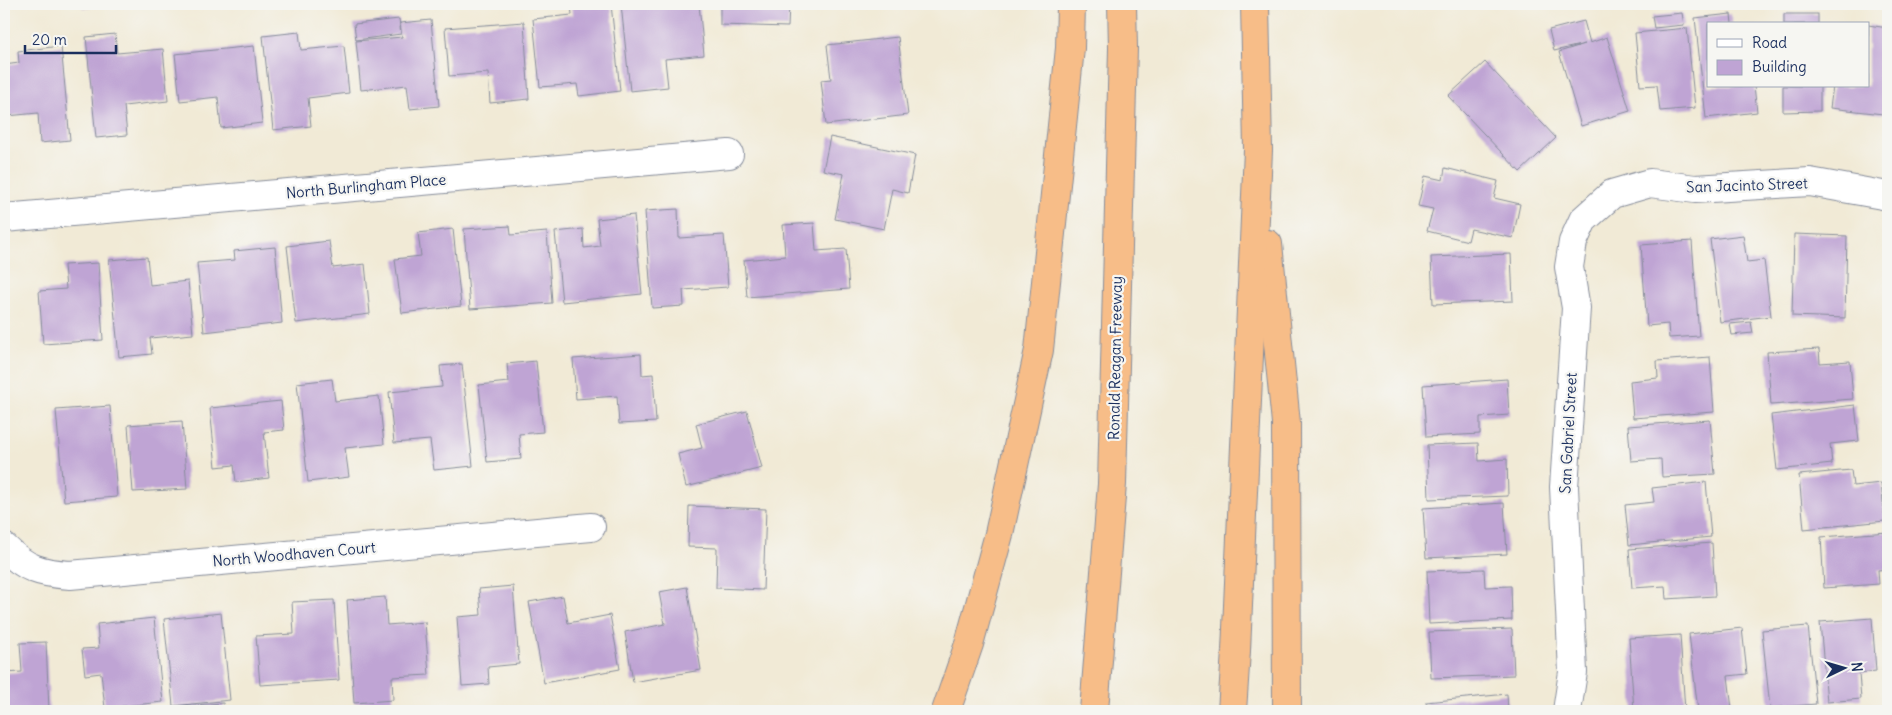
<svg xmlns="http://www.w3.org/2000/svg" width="1892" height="715" font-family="Delius,sans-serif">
  <rect width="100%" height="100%" fill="#f6f6f2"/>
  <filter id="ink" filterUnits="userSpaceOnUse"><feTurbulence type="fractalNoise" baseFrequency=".02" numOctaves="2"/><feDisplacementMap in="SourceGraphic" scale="10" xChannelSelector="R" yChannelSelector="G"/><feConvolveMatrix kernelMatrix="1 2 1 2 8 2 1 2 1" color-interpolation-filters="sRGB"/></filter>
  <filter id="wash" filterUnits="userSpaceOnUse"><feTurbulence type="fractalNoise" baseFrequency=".0096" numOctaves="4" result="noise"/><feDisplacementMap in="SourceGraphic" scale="20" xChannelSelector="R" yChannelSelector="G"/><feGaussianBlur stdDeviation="1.12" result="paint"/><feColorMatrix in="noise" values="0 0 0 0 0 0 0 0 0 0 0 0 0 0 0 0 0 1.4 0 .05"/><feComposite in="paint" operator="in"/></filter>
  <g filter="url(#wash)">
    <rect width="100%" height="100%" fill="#f1ead6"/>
    <g id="blocks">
      <!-- building -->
      <g fill="#bfa4d4">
        <path d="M82,4H108V5L83,8Z"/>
        <path d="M571,4H611L620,91L579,96L577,84L540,87L533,19L572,15Z"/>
        <path d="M621,4H650V7L699,4L704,55L665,59L668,87L630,91Z"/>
        <path d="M720,4H789L788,27L720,25Z"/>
        <path d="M1682,13L1684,25L1654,28L1652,16Z"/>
        <path d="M1731,14L1732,24H1708V86H1754L1757,112L1706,118L1695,18Z"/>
        <rect x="1784" y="14" width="34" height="10"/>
        <path d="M399,19L401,34L356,40L354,24Z"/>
        <path d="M431,20L439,106L410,109L407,85L361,90L356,41L402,37L400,23Z"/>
        <path d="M1584,21L1590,43L1607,37L1630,111L1581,126L1559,52L1585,44L1554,51L1549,30Z"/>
        <path d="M524,22L529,99L490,103L488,73L449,76L445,28Z"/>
        <path d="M1868,25L1888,28V62L1883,114L1830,108L1833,86H1868Z"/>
        <path d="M1687,28L1695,108L1660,111L1657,85L1640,86L1635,33Z"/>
        <path d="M299,32L301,50L344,46L349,93L308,98L311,126L273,130L263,36Z"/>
        <path d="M115,34L117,53L163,49L168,101L124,106L127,135L96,138L86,37Z"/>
        <path d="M898,37L908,115L826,125L821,80L831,79L827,45Z"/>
        <path d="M61,46L70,140L40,143L38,113L7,116L4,65L19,63L18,51Z"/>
        <path d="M254,46L262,123L221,128L218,97L180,101L175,54Z"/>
        <path d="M1485,62L1556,138L1520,172L1448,96Z"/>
        <path d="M1783,86H1820V111L1783,112Z"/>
        <path d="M830,137L915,155L908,193L892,189L884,229L835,219L844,174L823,170Z"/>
        <path d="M1445,168L1498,181L1494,198L1520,204L1513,238L1471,229L1468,241L1427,231L1433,209L1418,206L1425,176L1443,180Z"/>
        <path d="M678,209L679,238L724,235L728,287L683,290L684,306L652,308L645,211Z"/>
        <path d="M634,215L642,294L562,302L555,232L583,229L584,248L600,246L597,219Z"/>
        <path d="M814,223L816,251L846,249L849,289L747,297L744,260L785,256L783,225Z"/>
        <path d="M510,226L511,235L547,232L552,303L470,309L464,229Z"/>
        <path d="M453,229L461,306L402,313L395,259L421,256L418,233Z"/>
        <path d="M1794,234L1847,236L1845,318L1792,316Z"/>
        <path d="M1743,235L1747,262L1764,260L1771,316L1720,322L1710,239Z"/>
        <path d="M329,241L333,268L365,264L370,314L296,323L287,246Z"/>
        <path d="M1692,241L1699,336L1669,338L1668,324L1647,326L1641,245Z"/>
        <path d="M275,247L282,323L204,332L197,263L235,260L234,251Z"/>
        <path d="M1511,254L1513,301L1433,304L1431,257Z"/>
        <path d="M147,257L150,285L188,281L193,334L150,338L152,354L119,357L109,260Z"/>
        <path d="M98,263L103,340L43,344L39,291L66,289L64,265Z"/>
        <path d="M1751,322L1753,333L1732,335L1730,324Z"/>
        <path d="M1819,349L1820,363L1850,361L1853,399L1771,405L1767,352Z"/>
        <path d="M641,354L642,375L653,374L656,422L619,424L617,396L576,399L573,359Z"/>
        <path d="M1710,357L1714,412L1633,418L1630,381L1658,378L1657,361Z"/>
        <path d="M536,361L543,432L519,434L521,459L487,462L479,385L509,382L507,364Z"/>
        <path d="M462,364L473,466L434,470L430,440L394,443L389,392L442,387L440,366Z"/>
        <path d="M332,379L335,401L379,396L384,444L345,448L349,477L308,482L297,383Z"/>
        <path d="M1507,379L1509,415L1480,417V434L1426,437L1423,385Z"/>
        <path d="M281,401L284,430L264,432L269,478L236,482L234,465L216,467L210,408Z"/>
        <path d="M1855,405L1859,441L1830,444L1832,464L1777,470L1771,415Z"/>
        <path d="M110,406L117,497L64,501L56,410Z"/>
        <path d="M747,411L762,468L686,487L678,454L702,448L696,424Z"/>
        <path d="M1710,420L1715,474L1662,477L1661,459L1631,461L1628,426Z"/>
        <path d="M182,421L187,489L133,492L128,425Z"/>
        <path d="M1478,443L1479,461L1507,459L1508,496L1429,499L1427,445Z"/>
        <path d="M1851,470L1853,486L1881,483L1885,521L1804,529L1799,475Z"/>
        <path d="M1706,482L1711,537L1629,545L1625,505L1654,502L1652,488Z"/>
        <path d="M1504,503L1507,554L1426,558L1423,508Z"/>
        <path d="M689,506L766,509L763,590L716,588L717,548L688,547Z"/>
        <path d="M1888,532V569L1878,570L1879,584L1824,588L1821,537Z"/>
        <path d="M1712,543L1715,596L1666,599L1665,586L1632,588L1629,549Z"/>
        <path d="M1484,569L1485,587L1511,586L1512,620L1429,624L1427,571Z"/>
        <path d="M513,586L519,664L488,667L489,684L462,686L457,617L481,615L479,589Z"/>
        <path d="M687,587L701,670L633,682L625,632L665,624L659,592Z"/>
        <path d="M563,596L568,623L610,615L620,669L544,683L529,602Z"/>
        <path d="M385,597L387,625L425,622L429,675L392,677L393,700L354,703L347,600Z"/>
        <path d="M334,600L339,680L260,685L256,636L294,634L292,602Z"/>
        <path d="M221,613L230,700L173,706L164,619Z"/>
        <path d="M154,618L163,702L105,708L101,673L85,675L82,649L99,648L97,624Z"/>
        <path d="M1872,618L1876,671L1859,673L1861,699L1827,702L1820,622Z"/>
        <path d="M1808,626L1816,704L1770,708L1762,630Z"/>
        <path d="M1742,628L1747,674L1728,676L1732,709L1698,711L1689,634Z"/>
        <path d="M1512,629L1514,675L1431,678L1429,632Z"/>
        <path d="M1680,635L1685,711H1634L1629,638Z"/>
        <path d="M46,642L49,710L4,711V673L22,672L20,643Z"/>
        <path d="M1507,694L1508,711H1427L1426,702Z"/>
        <path d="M223,703L224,711H180V706Z"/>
      </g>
    </g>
  </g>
  <g filter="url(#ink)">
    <use href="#blocks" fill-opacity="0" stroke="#868c9a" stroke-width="1"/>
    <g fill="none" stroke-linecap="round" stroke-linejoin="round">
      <defs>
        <g id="minor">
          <path d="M4,218L729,154"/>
          <path d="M4,547C26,569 40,573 70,575L591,527"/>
          <path d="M1567,711L1573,672L1564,487L1576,308L1569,267L1573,242L1583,220L1612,194L1650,183L1695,189L1810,182L1888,196"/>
        </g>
        <g id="highway">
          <path d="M1268,244L1286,423L1287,711"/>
          <path d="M946,711L969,644L999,534L1039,350L1070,48L1071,4"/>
          <path d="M1094,711L1112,484L1123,48L1122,4"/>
          <path d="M1232,711L1236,651L1258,150L1255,4"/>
        </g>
      </defs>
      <!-- minor casing -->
      <use href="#minor" stroke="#868c9a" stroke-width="30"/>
      <!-- highway casing -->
      <use href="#highway" stroke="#868c9a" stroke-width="30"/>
      <!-- minor -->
      <use href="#minor" stroke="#fff" stroke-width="28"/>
      <!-- highway -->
      <use href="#highway" stroke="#f7bd88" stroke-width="28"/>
    </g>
  </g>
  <g text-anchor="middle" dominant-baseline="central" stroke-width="4.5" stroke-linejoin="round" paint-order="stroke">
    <!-- street labels -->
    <g font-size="15" fill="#1b2f5e" stroke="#f6f6f2">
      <text transform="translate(1747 185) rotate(-2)">San Jacinto Street</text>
      <text transform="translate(366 186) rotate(-5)">North Burlingham Place</text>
      <text transform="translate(1115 358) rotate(-89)">Ronald Reagan Freeway</text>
      <text transform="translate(1568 433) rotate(-87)">San Gabriel Street</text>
      <text transform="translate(294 554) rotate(-5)">North Woodhaven Court</text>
    </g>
  </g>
  <!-- margin -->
  <rect width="1892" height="715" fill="none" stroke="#f6f6f2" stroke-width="20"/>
  <!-- legend -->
  <rect x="1707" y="22" width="162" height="65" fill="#f6f6f2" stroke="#9ea6b7"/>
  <rect x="1717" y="39" width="25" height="8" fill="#ffffff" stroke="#9ea6b7"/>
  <text x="1752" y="48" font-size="15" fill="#1b2f5e">Road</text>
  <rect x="1717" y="60" width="25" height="15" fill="#bfa4d4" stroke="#9ea6b7"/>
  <text x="1752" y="72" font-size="15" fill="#1b2f5e">Building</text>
  <!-- north arrow -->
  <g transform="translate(1844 668) rotate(85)" stroke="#f6f6f2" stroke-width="4" paint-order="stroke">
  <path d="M0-4L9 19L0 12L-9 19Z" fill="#1b2f5e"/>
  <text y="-8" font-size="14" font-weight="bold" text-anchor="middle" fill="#1b2f5e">N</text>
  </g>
  <!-- scale -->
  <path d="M25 45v8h91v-8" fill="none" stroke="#1b2f5e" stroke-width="2.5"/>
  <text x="32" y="45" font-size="15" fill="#1b2f5e" stroke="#f6f6f2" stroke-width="4" paint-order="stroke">20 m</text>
</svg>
